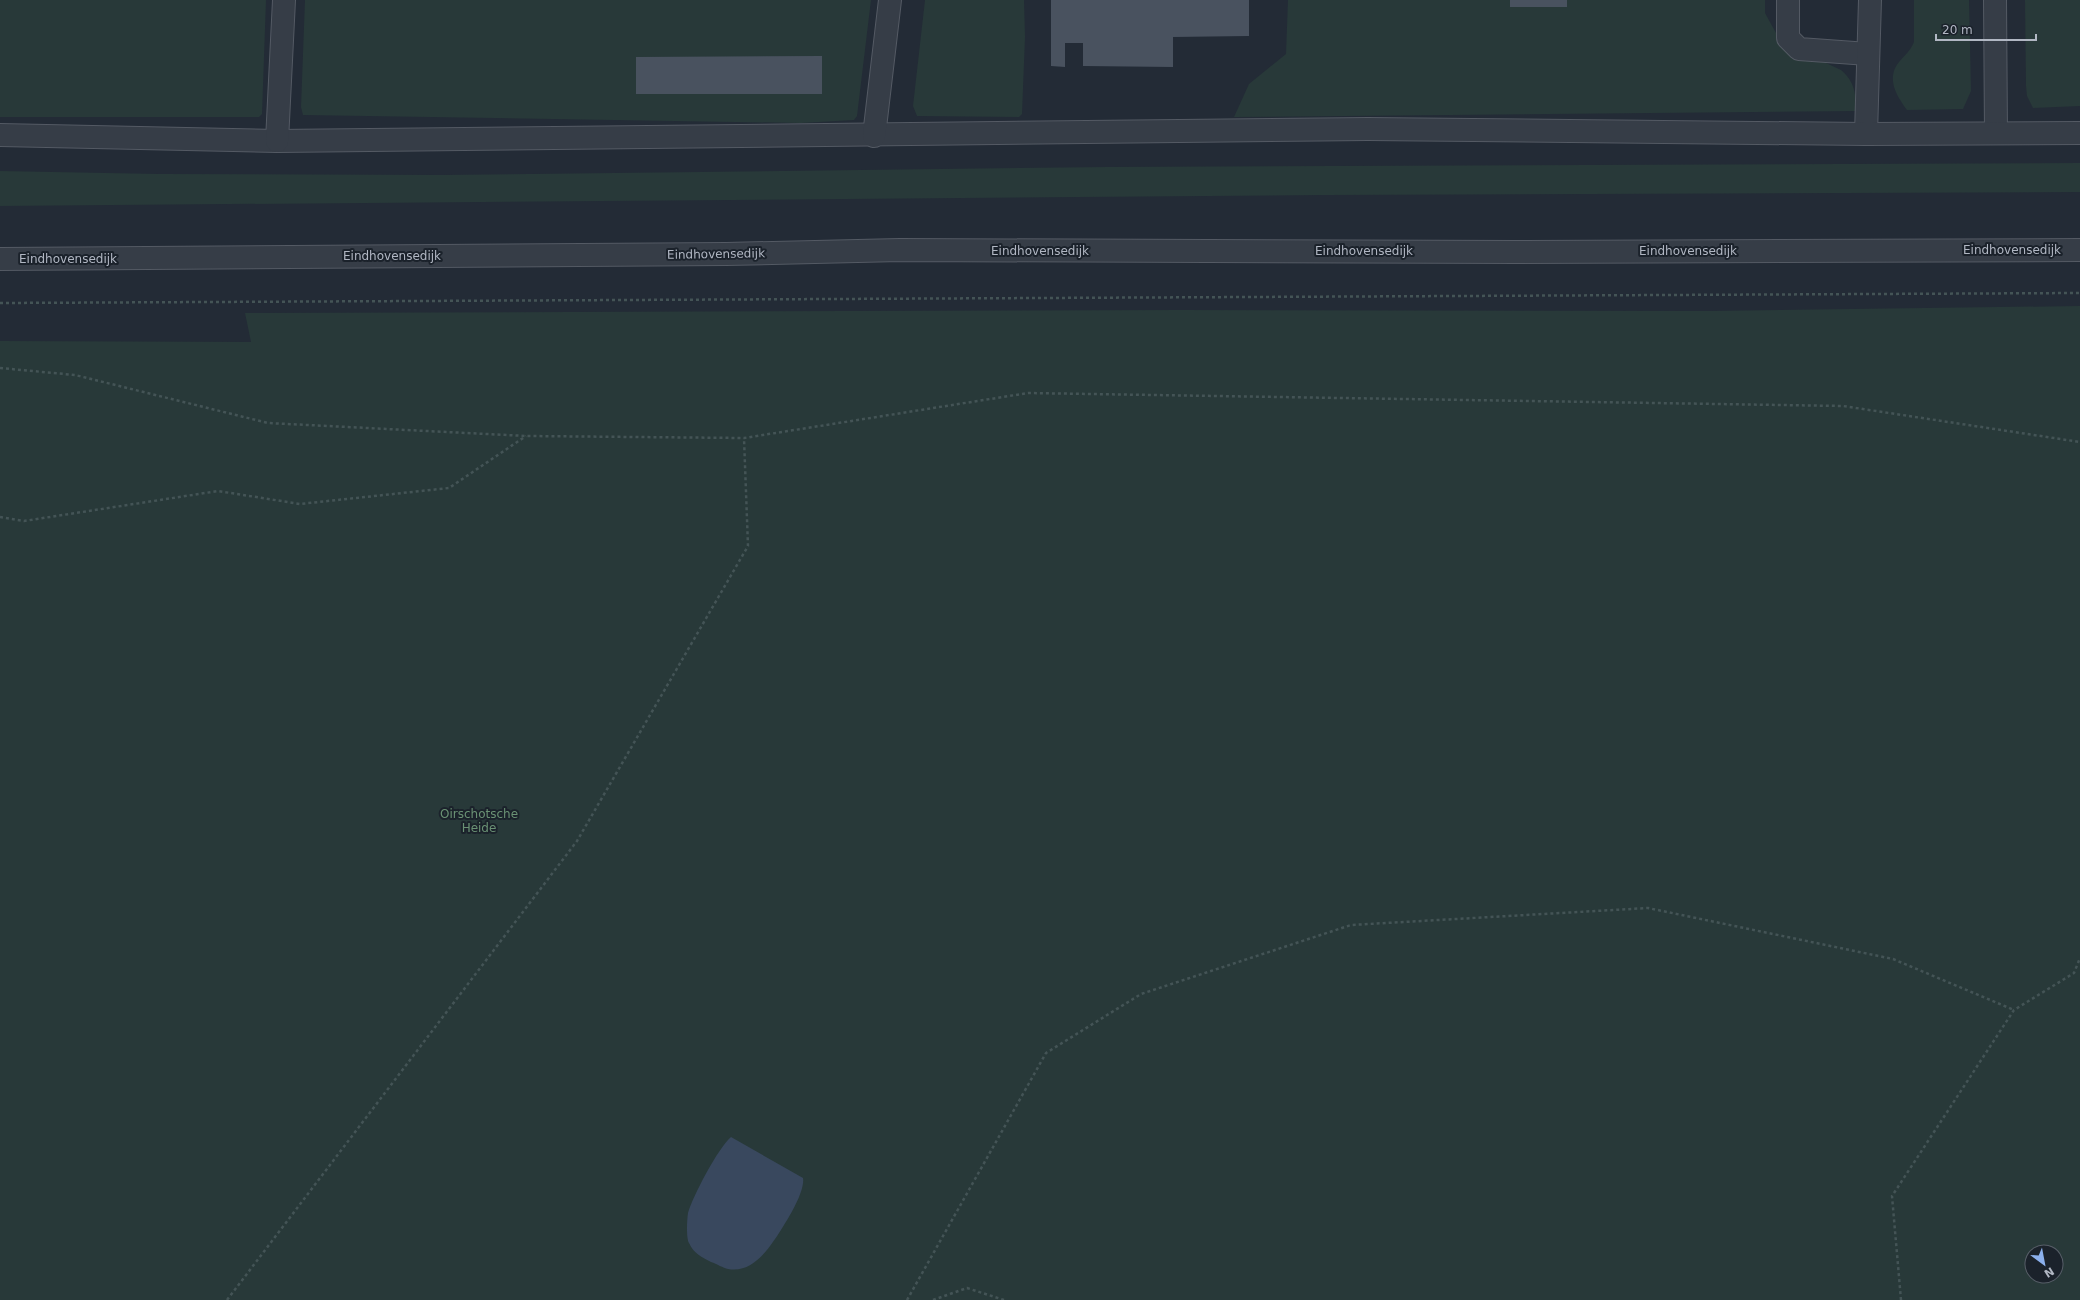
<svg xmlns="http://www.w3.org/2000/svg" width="2080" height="1300" font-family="'DejaVu Sans',sans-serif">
  <rect width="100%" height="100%" fill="#232b36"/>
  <!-- green -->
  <g fill="#283939" fill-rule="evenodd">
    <path d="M0,0H266L262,114L259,117H0Z"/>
    <path d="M305,0H871L857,116L854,120L801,123L303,115L301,107Z"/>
    <path d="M925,0H1024L1025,37L1022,114L1019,117L917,116L913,106Z"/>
    <path d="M1288,0H1765V13L1781,42L1841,70C1855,82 1856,94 1856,111L1234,117L1249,84L1286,54Z"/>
    <path d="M1914,0H1969L1971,91L1963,109L1907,110C1896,95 1886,78 1899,62C1905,55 1911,50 1914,42Z"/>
    <path d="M2025,0H2080V106L2033,108L2027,96L2026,86Z"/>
    <path d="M2080,163V192L1325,195L0,206V171L159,174L441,175L1108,167Z"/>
    <path d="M2080,306V1300H0V341L251,342L245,313L1181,310L1710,311ZM2032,1252H2056V1276H2032Z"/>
  </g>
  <!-- water -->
  <path fill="#39485e" d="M731,1137L803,1178C805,1190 791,1214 784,1225C772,1244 755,1274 728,1269C723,1268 717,1264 711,1262C702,1257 694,1254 689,1243C686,1237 687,1220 688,1213C693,1196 718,1148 731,1137Z"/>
  <!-- building -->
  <g fill="#49525f">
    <path d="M1051,0H1249V36L1173,37V67L1083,66V43H1065V67L1051,66Z"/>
    <rect x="1510" y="0" width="57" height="7"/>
    <path d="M822,56V94H636V57Z"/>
  </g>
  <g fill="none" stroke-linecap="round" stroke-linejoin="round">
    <defs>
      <g id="minor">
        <path d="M1788,0V38L1799,49L1868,54"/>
        <path d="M1995,0L1996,133"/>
        <path d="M1866,134L1870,0"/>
        <path d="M0,135L277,141L1368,129L1866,134L2080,133"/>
        <path d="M874,136L890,0"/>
        <path d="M277,141L284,0"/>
        <path d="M0,259L726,254L900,250L1519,252L2080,250"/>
      </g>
    </defs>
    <!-- minor casing -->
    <use href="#minor" stroke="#545a64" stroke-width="24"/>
    <!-- path -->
    <g stroke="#445456" stroke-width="2.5" stroke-dasharray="3 3" stroke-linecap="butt">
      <path d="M0,303L2080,293"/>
      <path d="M0,368L75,375L268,423L526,436L744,438L1028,393L1843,406L2080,442"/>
      <path d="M0,517L24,521L218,491L300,504L449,488L526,436"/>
      <path d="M227,1300L577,841L748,546L744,438"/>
      <path d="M907,1300L1046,1053L1141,994L1351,925L1648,908L1893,959L2014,1010"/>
      <path d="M933,1300L967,1288L1004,1300"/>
      <path d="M1901,1300L1892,1196L2014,1010L2074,973L2080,958"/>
    </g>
    <!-- minor -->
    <use href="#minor" stroke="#363d47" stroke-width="22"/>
  </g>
  <g text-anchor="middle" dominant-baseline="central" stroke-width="4" stroke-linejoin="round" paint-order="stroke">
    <!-- street labels -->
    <g font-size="12" fill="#b1b7c3" stroke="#1b222b">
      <text x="2012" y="250">Eindhovensedijk</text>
      <text x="1040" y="251">Eindhovensedijk</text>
      <text x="1364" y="251">Eindhovensedijk</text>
      <text x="1688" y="251">Eindhovensedijk</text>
      <text transform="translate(716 254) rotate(-1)">Eindhovensedijk</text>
      <text x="392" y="256">Eindhovensedijk</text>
      <text x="68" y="259">Eindhovensedijk</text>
    </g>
    <!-- park labels -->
    <g font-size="12" fill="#6a9174" stroke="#1b222b">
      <text x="479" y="814">Oirschotsche<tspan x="479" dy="14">Heide</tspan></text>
    </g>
  </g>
  <!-- north arrow -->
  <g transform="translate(2044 1264) rotate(148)"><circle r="19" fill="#1b222b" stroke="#575e68"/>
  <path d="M0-3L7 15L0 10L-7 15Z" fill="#8cb0ed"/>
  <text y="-6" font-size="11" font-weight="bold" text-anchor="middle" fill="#b1b7c3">N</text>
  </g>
  <!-- scale -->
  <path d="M1936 34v6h100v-6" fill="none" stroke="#b1b7c3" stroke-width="2"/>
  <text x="1942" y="34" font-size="12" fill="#b1b7c3" stroke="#1b222b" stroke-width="3" paint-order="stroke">20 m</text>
</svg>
